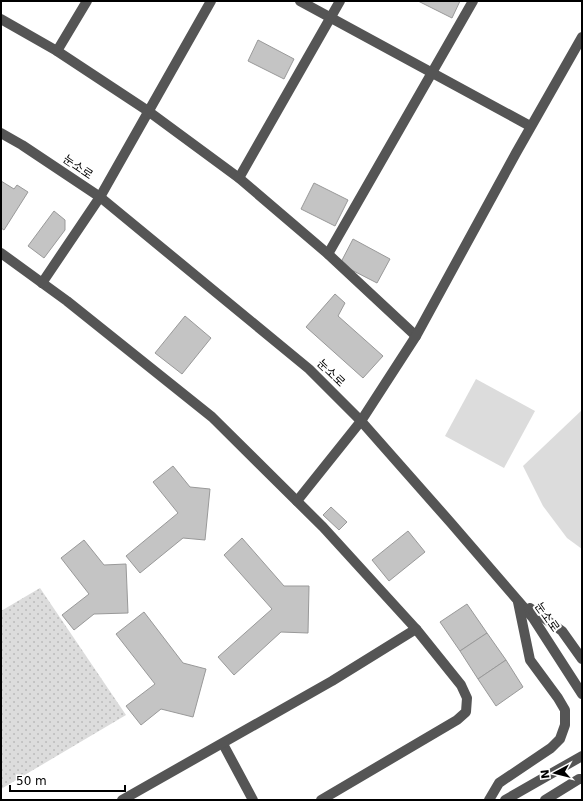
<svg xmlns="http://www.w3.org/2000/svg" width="583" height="801" font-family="'DejaVu Sans','Noto Sans KR',sans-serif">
  <defs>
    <pattern id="park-dots" width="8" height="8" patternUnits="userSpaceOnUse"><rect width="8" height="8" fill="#dcdcdc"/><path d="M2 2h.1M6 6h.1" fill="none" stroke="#bbb" stroke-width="1.8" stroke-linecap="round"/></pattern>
  </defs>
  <rect width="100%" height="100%" fill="#fff"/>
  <!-- park -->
  <path fill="url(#park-dots)" d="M40,588L126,715L1,789V611Z"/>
  <!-- pitch -->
  <g fill="#dcdcdc">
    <path d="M476,379L535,411L504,468L445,436Z"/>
    <path d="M582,410V549L567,538L543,506L523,466Z"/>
  </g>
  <!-- building -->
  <g fill="#c4c4c4" stroke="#999">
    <path d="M418,1H460L452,18Z"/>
    <path d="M258,40L294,59L284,79L248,61Z"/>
    <path d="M1,181L14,189L17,185L28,192L4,230L1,228Z"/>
    <path d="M314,183L348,200L335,226L301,209Z"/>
    <path d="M54,211L65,220V230L44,258L28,246Z"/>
    <path d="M353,239L390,259L377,283L340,264Z"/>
    <path d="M335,294L345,303L338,316L383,356L363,378L306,327Z"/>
    <path d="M185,316L211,338L182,374L155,353Z"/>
    <path d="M173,466L190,487L210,489L205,540L183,538L140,573L126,556L178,513L153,482Z"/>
    <path d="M331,507L347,522L339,530L323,515Z"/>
    <path d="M408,531L425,552L389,581L372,560Z"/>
    <path d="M242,538L284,586H309L308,633L281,632L234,675L218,657L272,609L224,555Z"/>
    <path d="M84,540L104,565L126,564L128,613L94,614L74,630L62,615L89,594L61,558Z"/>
    <path d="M467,604L487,633L460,651L440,622Z"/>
    <path d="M144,612L183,663L206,669L193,717L161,709L141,725L126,706L155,684L116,634Z"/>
    <path d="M487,633L506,660L478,679L460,651Z"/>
    <path d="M506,660L523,687L496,706L478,679Z"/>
  </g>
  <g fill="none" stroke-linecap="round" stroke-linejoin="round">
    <!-- minor -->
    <g stroke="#555" stroke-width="10">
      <path d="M300,1L530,126"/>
      <path d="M1,19L57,51L148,111L239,178L328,254L416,336"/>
      <path d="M57,51L87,1"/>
      <path d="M1,133L22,145L100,197L309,369L361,421L451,523L533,618L582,694"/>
      <path d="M239,178L340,1"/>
      <path d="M1,253L67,301L212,417L323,527L416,629L461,685L467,698L466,712L457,720L321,800"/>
      <path d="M328,254L473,1"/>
      <path d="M42,283L100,197L211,1"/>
      <path d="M297,501L361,421L416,336L516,153L582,37"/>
      <path d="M530,608L562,631L582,659"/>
      <path d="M223,744L253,800"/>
      <path d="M122,800L332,681L416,629"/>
      <path d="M489,800L499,783L551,748L560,739L565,725V710L558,698L530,660L518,602"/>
      <path d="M505,800L582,756"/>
      <path d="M545,800L579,779H582"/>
    </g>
  </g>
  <g text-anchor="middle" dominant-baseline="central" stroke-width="4" stroke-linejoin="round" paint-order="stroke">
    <!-- street labels -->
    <g font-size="12" fill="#000" stroke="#fff">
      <text transform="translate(78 167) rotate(34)">눈소로</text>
      <text transform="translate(331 373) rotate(44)">눈소로</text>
      <text transform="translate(547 617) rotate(55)">눈소로</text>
    </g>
  </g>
  <!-- border -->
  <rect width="583" height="801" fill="none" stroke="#000000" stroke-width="4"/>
  <!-- north arrow -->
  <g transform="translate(555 773) rotate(263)" stroke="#ffffff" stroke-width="3" paint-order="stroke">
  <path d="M0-3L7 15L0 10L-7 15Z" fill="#000000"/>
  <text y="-6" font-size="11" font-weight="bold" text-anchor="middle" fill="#000000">N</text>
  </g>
  <!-- scale -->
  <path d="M10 785v6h115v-6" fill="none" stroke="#000000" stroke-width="2"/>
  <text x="16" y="785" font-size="12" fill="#000000" stroke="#ffffff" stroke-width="3" paint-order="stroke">50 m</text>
</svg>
